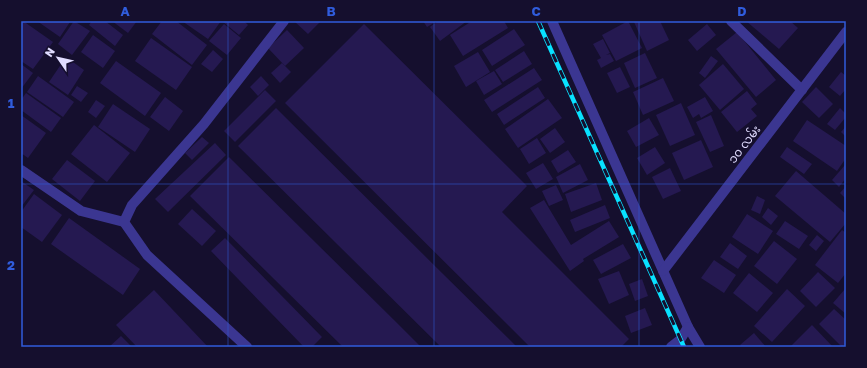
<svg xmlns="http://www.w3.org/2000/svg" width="867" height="368" font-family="'Golos Text','Noto Sans Myanmar',sans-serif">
  <rect width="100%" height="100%" fill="#150f2e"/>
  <!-- building -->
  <g fill="#251951">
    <path d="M23,21L53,42L33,69L21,61V24Z"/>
    <path d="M37,21H69L70,22L60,37Z"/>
    <path d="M74,21L90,31L72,55L58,44Z"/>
    <path d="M92,21H105L123,35L115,46L89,25Z"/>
    <path d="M112,21H137L128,33Z"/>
    <path d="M162,21H176L207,45L192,65L152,34Z"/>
    <path d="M182,21H221L208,39Z"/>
    <path d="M222,21H244L248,25L239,35Z"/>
    <path d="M294,21H321L308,34Z"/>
    <path d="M423,21H437L427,27Z"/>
    <path d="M438,21H467L440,41L430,27Z"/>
    <path d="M472,21H504L508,28L463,56L450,35Z"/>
    <path d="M628,21L642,48L616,61L602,35Z"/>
    <path d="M636,21H660L669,40L647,51L634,22Z"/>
    <path d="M746,21H790L798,28L779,49Z"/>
    <path d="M224,24L241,38L227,55L209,41Z"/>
    <path d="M364,24L527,186L502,212L629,339L621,347H530L285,103Z"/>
    <path d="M707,24L716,35L697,51L688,40Z"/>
    <path d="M514,29L525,45L492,66L482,50Z"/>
    <path d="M287,30L304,48L285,66L268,48Z"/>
    <path d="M737,32L776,80L756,97L716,49Z"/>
    <path d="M93,35L115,51L103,68L81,52Z"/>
    <path d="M151,38L192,67L176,90L135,61Z"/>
    <path d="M603,39L610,53L606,55L610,54L614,61L601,68L597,60L601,58L593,44Z"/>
    <path d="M213,50L223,59L212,72L201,64Z"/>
    <path d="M524,51L532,64L503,82L495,70Z"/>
    <path d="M478,52L490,72L466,87L454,66Z"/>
    <path d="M645,53L657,78L635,88L624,63Z"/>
    <path d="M711,56L718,61L705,78L699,73Z"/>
    <path d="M66,57L84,70L68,95L49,82Z"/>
    <path d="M116,61L161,93L145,116L100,83Z"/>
    <path d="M282,63L291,72L280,83L271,73Z"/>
    <path d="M21,64L33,73L21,89Z"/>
    <path d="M723,64L744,89L720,110L699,85Z"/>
    <path d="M620,67L630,87L617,93L607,73Z"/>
    <path d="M534,68L542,80L492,112L484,100Z"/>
    <path d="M494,71L502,84L484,95L476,81Z"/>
    <path d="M841,72L846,76V89L840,96L829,87Z"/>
    <path d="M38,76L74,102L63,117L27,92Z"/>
    <path d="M261,76L269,85L258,96L250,87Z"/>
    <path d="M663,78L674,101L643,115L633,92Z"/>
    <path d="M77,86L88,93L81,102L71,95Z"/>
    <path d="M538,87L545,98L504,125L497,114Z"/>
    <path d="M816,87L833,104L819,118L802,102Z"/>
    <path d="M265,90L276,101L235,142L224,131Z"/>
    <path d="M747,91L757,104L751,109L757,116L737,132L721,112Z"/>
    <path d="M26,93L61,118L51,132L21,110V100Z"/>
    <path d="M165,97L183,111L169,131L150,117Z"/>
    <path d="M705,97L713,111L701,118L699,114L693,118L687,107Z"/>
    <path d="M548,99L562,118L518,148L505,129Z"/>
    <path d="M96,100L105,106L96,118L88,112Z"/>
    <path d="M681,103L695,135L670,146L656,115Z"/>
    <path d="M113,104L150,129L135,152L98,127Z"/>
    <path d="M276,108L442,273L517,347H441L238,146Z"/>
    <path d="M840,108L846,114V117L835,130L827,124Z"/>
    <path d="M21,115L46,133L28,158L21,153Z"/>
    <path d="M711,115L724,146L710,152L696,122Z"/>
    <path d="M649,118L659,135L636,147L627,131Z"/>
    <path d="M807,120L846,146V158L837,171L793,141Z"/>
    <path d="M94,125L130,153L107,182L71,154Z"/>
    <path d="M846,126V137L841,132Z"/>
    <path d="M555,128L565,142L550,153L540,139Z"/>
    <path d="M202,137L209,143L192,160L185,153Z"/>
    <path d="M537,138L546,153L529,164L520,149Z"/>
    <path d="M701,140L713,167L684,180L672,153Z"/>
    <path d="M215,143L226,155L168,212L155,199Z"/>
    <path d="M655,147L665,163L647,175L637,158Z"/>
    <path d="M787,147L812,164L804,174L780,157Z"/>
    <path d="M568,150L576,162L558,173L551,161Z"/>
    <path d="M229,157L396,322L421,347H343L190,196Z"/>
    <path d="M67,160L95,181L80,201L52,179Z"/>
    <path d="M543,163L553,179L536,189L526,173Z"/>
    <path d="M580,164L588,180L563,193L556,177Z"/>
    <path d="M845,165L846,178L839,187L832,180Z"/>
    <path d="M670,168L681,191L663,199L652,177Z"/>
    <path d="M796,171L846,214V223L830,242L775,196Z"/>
    <path d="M21,181L34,190L21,207Z"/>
    <path d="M596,183L602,200L571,212L565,194Z"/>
    <path d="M556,185L563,200L549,206L542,191Z"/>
    <path d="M846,186V199L840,193Z"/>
    <path d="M34,194L62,215L42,242L21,227V212Z"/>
    <path d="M757,196L765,200L760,214L751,210Z"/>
    <path d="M544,200L571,245L609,221L619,237L583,259L584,261L570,271L530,208Z"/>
    <path d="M605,205L610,218L575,232L570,220Z"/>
    <path d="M768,208L778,216L771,225L762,217Z"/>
    <path d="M192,209L216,231L202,246L178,224Z"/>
    <path d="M747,214L773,231L758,254L732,237Z"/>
    <path d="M69,218L140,269L123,295L51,244Z"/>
    <path d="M785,221L808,236L799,249L776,234Z"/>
    <path d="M842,230L846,233V273L838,283L815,265Z"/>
    <path d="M817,235L824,241L816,251L809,245Z"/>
    <path d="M225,238L322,337L312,347H304L211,251Z"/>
    <path d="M774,241L797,259L777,284L754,266Z"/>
    <path d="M730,243L747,256L738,269L720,257Z"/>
    <path d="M623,244L631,258L601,274L593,260Z"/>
    <path d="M714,260L736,275L724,293L701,278Z"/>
    <path d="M619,271L629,295L609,304L598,279Z"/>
    <path d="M818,272L835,288L816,307L800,291Z"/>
    <path d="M749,273L773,293L757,312L733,293Z"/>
    <path d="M642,279L648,296L635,301L629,284Z"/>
    <path d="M787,289L805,306L772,342L754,326Z"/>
    <path d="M845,289L846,290V314L833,303Z"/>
    <path d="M154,290L208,347H137L116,325Z"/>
    <path d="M645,308L652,325L631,333L625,316Z"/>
    <path d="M834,309L846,320V343L842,347L819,324Z"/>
    <path d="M812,325L833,347H790Z"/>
    <path d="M754,333L766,347H742L740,345Z"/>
    <path d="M121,336L132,347H109Z"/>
  </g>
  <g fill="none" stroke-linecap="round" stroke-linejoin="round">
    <!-- service -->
    <path stroke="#3b3691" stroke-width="10" d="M21,170L81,211L124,222"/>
    <!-- minor -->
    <g stroke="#3b3691" stroke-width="10">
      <path d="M552,21L688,327L700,347"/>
      <path d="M731,21L802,90"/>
      <path d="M663,271L846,32"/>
      <path d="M247,347L147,255L124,222L132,205L204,124L284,21"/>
      <path d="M671,347L680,340L688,327"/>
    </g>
    <defs>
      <path id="rail" d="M538,21L684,347"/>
    </defs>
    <!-- rail casing -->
    <use href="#rail" stroke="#08e1ff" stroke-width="4.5"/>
    <!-- rail -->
    <use href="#rail" stroke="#150f2e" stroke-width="3" stroke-dasharray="9" stroke-linecap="butt"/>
  </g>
  <!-- grid -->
  <path fill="none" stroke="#305cdc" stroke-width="1" stroke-opacity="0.55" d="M228,21V347M434,21V347M639,21V347M21,184H846"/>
  <g text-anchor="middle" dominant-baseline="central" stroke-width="3" stroke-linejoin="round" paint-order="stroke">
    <!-- street labels -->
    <g font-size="12" fill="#e0dcff" stroke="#150f2e">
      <text transform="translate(744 144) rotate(-52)">၁၀ လမ်း</text>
    </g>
  </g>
  <!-- border -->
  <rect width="867" height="368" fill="none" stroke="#150f2e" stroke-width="44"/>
  <!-- north arrow -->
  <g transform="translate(58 58) rotate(304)" stroke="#150f2e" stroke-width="3" paint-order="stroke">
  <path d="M0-3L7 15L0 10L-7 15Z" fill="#e0dcff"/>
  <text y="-6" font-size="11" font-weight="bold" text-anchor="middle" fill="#e0dcff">N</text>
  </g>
  <rect x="22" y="22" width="823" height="324" fill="none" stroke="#305cdc" stroke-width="1.5"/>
  <g font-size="13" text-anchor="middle" font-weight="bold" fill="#305cdc">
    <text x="125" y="16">A</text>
    <text x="331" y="16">B</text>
    <text x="536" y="16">C</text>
    <text x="742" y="16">D</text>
    <text x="11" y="108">1</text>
    <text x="11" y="270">2</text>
  </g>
</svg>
